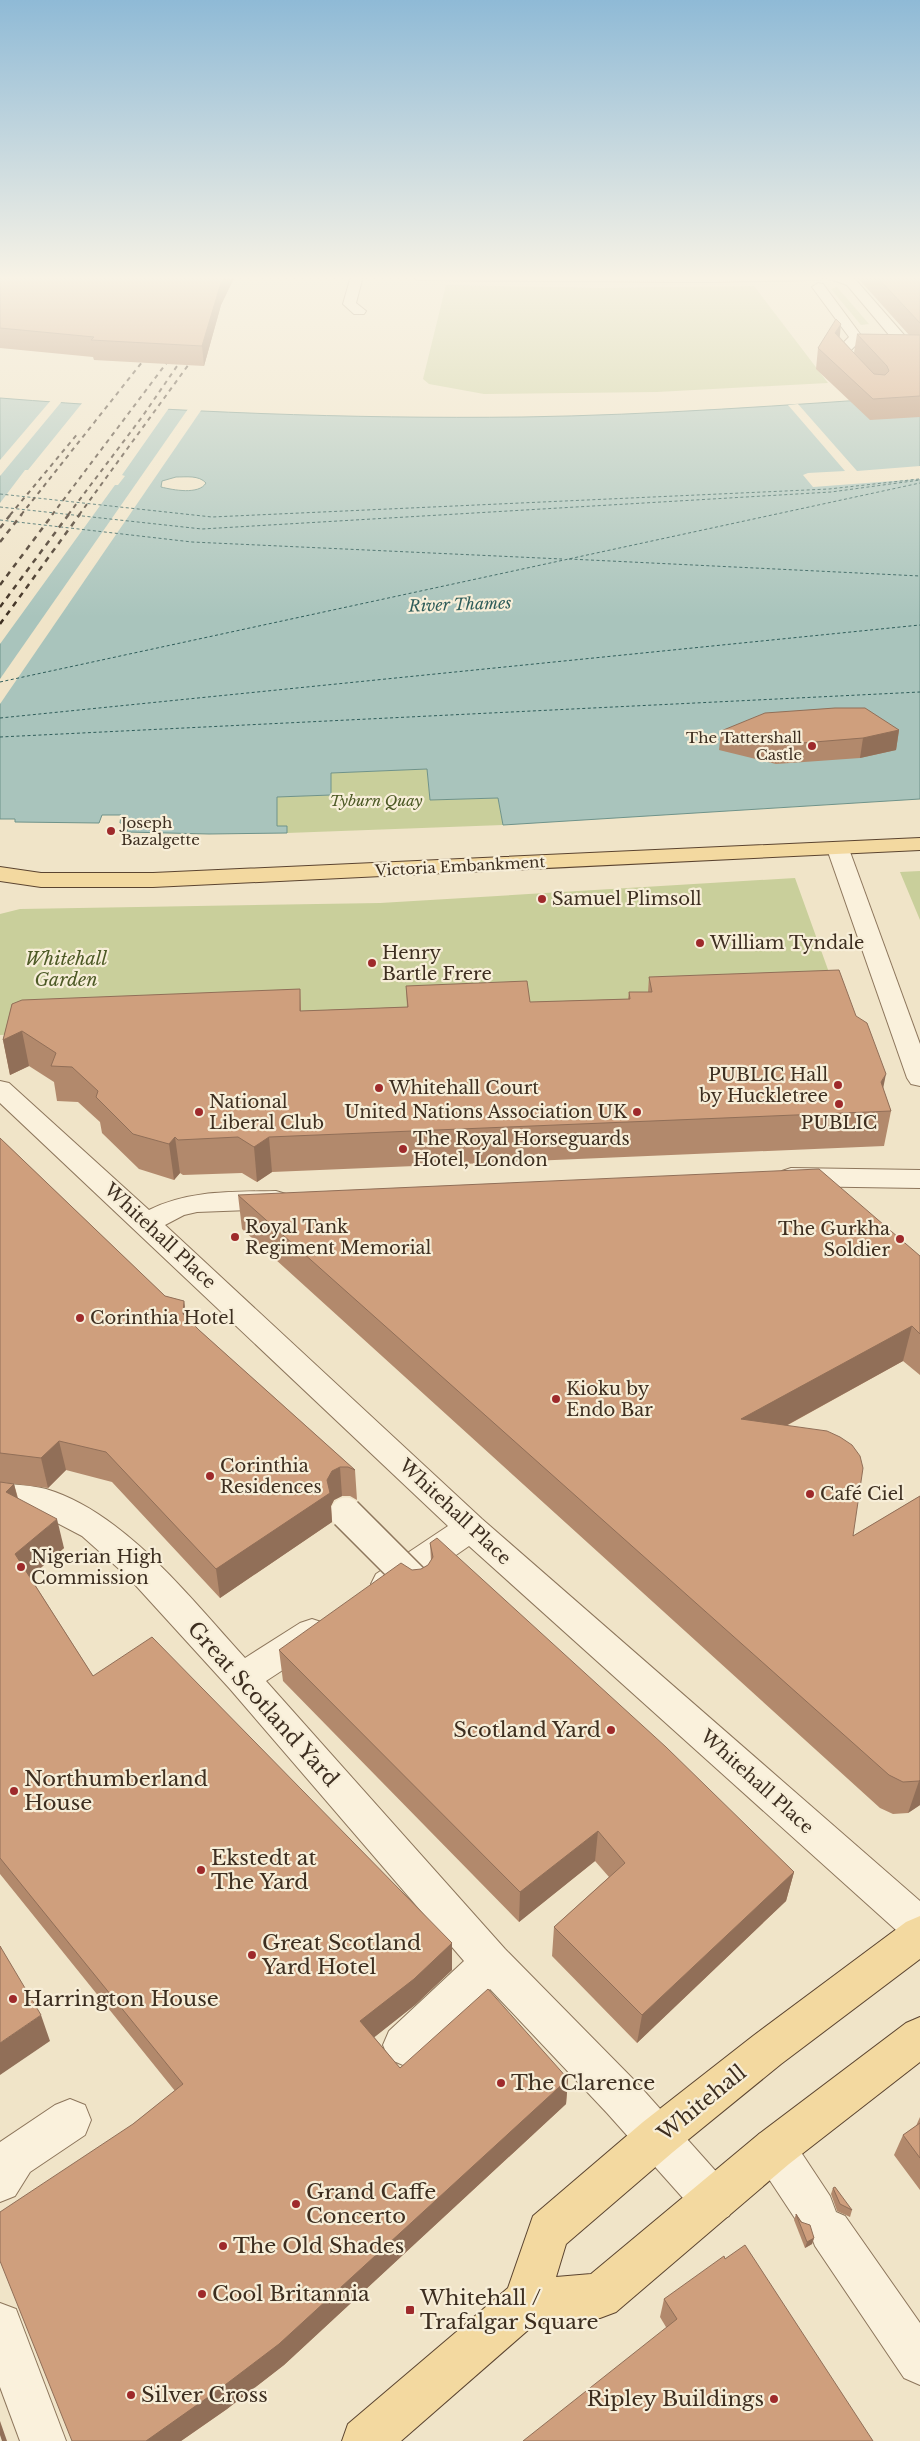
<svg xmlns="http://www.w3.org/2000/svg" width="920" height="2441" font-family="'Libre Baskerville',serif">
  <rect width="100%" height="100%" fill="#f0e4c8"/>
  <!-- green -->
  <g fill="#c9cf9b">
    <path d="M446,285L601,288L754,286L828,383L657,392L484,394L429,384L423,379Z"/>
    <path d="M837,287L869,324L861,325L831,289Z"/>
    <path d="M427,769L430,800L498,798L503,825L287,833L286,826L277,827V797L331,795L330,773Z"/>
    <path d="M920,871V920L900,872Z"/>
    <path d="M795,878L840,1003L0,1035V914L20,909L380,903Z"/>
  </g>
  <!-- water -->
  <path fill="#a9c4bc" stroke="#6f938a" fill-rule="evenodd" d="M920,396V799L503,825L498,798L430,800L427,769L331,773V795L277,797V826H287V833L209,834L127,832L130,824L120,823L121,815H102L99,823L15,822V819H0V398C174,412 348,419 522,417C655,415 788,405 920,396ZM176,477C186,477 199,475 206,483C199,495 173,490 161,487L162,481Z"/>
  <!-- pier -->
  <g fill="#f0e4c8">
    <path d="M52,399L63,400L0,476V460Z"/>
    <path d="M83,402L169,408L122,475L125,476L118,485H115L0,644V503L25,470H28Z"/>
    <path d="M798,404L857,471L920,466V479L813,487L803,475L808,473L845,471L788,405Z"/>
    <path d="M188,409H202L0,704V679Z"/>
  </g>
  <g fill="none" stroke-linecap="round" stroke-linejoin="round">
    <!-- ferry -->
    <g stroke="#2f5d5a" stroke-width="1" stroke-dasharray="3 2.5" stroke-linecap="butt">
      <path d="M0,494L212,517L829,489L919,479"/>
      <path d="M0,507L202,529L831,492L920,480"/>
      <path d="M0,520L192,542L562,559"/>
      <path d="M569,559L920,576"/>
      <path d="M0,682L920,483"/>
      <path d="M0,718L920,625"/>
      <path d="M0,737L920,692"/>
    </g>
    <defs>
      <g id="minor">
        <path d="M351,276H363L356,303L366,311L364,314H354L343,304Z"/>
        <path d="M412,276H825L819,280L703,282L418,280Z"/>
        <path d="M828,276H846L855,279L905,336L907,339L905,342H895L847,285L830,279Z"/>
        <path d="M818,283L823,284L863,338L849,352L865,369L867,372L865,375H855L834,352L849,337L812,287Z"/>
        <path d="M838,843L846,844L849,849L920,1044V1086L911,1084L907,1078L827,849L830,844Z"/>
        <path d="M0,1081L9,1083L149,1210C189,1190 232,1192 276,1191L286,1194L290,1200L286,1206L276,1209L197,1212L184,1215L165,1225L482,1519L920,1901V1945L906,1939L469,1546L400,1594L388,1598L376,1594L371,1584L376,1574L448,1526L0,1103Z"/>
        <path d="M791,1168L920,1170V1188L791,1186L782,1183L778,1177L782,1171Z"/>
        <path d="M0,1483C15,1485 31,1485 46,1489C124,1512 191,1599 245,1658L300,1623L312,1619L324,1623L329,1633L324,1643L266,1681L505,1949L637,2083L729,2186L736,2201L729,2216L714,2223L699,2216L607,2113L490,1989L417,2059L403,2065L389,2059L383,2045L389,2031L464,1961L230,1689L128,1577L82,1536L38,1513L0,1509Z"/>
        <path d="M70,2099L85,2105L91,2120L85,2135L30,2172L15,2196L0,2202V2142L55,2105Z"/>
        <path d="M774,2128L789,2134L830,2196L836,2212L845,2216L920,2323V2385L904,2378L815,2246L809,2230L800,2226L759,2164L753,2149L759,2134Z"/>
        <path d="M0,2303L16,2309L66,2441H20L0,2387Z"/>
      </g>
      <g id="major">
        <path d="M920,838V850L153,887H41L0,881V867L41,873H153Z"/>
        <path d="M920,1916V1959L781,2064L673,2152L566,2244L556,2277L591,2274L759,2134L906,2023L920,2017V2062L789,2164L616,2312L600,2318L535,2324L401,2441H342L348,2424L508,2288L533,2216L643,2122L753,2036L906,1922Z"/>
      </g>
    </defs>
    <!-- minor casing -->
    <use href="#minor" stroke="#8d765c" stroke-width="2"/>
    <!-- major casing -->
    <use href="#major" stroke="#5b4430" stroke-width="2"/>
    <!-- minor -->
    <use href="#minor" fill="#faf1dc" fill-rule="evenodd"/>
    <!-- major -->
    <use href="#major" fill="#f3d9a0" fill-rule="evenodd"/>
    <!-- rail-far1 -->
    <g stroke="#3d2e20" stroke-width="2" stroke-dasharray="4.5 4.5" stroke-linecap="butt">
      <path d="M10,515L79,432"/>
      <path d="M21,515L150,352"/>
      <path d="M52,515L174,353"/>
      <path d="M68,515L142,417L186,353"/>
      <path d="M79,515L197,353"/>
    </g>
    <!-- rail -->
    <g stroke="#3d2e20" stroke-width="2.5" stroke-dasharray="5.5 5.5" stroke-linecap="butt">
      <path d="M0,528L11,514"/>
      <path d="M0,542L22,514"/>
      <path d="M0,585L53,514"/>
      <path d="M0,607L69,514"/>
      <path d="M0,624L80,514"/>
    </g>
    <defs>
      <path id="minor-bridge" d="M346,1513L417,1584"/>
    </defs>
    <!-- minor-bridge casing -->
    <use href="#minor-bridge" stroke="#8d765c" stroke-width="34" stroke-linecap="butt"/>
    <!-- minor-bridge -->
    <use href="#minor-bridge" stroke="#faf1dc" stroke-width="31"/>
  </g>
  <!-- wall -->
  <g fill="#b2896c">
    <path d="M0,276H235L221,305L204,366L94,360L93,357L0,348Z"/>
    <path d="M856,276H920V417L870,420L816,369L818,348L840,337L854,353L857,334L909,335Z"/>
    <path d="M899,730L896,750L860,758L776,764L719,750L721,731Z"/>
    <path d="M649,977L883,1088L891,1111L884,1146L272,1172L257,1182L242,1173L183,1175L180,1173L174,1180L139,1169L102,1133L100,1122L78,1102L57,1101L54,1082L29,1066L10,1075L3,1040L12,1004L300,989L301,1011L407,1007L406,986L530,1002L628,999L629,992H648Z"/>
    <path d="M0,1138L165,1296L184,1301L186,1316L199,1330L355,1470L357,1500L350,1496H342L334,1500L331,1506L332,1522L220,1598L112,1482L66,1470L48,1488L0,1482Z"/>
    <path d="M238,1195L920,1256V1375L903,1361L786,1426L853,1536L920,1496V1805L908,1813L893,1814L880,1808L242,1229Z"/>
    <path d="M0,1482L14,1484L18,1498L64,1548L30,1577L93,1676L452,1970L415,2005L374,2037L400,2068L568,2079L566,2104L284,2365L227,2409L181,2441H72L133,2124L175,2091L0,1874Z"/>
    <path d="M430,1543L794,1872L786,1901L637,2043L552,1956L554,1927L609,1877L595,1861L519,1922L283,1681L279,1650L428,1565L431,1561Z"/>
    <path d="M920,2117V2190L894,2155L903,2135L916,2126Z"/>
    <path d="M833,2188L852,2210L850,2217L837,2211L831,2194Z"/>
    <path d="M796,2214L814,2238L812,2244L805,2248L794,2220Z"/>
    <path d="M725,2259L873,2441L666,2327L660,2317L664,2299Z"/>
  </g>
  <!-- shaded-wall -->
  <g fill="#916f58">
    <path d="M224,276H235L221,305L204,366L202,346L220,286Z"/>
    <path d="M841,324L839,345L835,333Z"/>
    <path d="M899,730L896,750L860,758L863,738Z"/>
    <path d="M22,1031L29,1066L10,1075L3,1040Z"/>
    <path d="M886,1074L879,1109L881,1082Z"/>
    <path d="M175,1137L180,1173L174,1180L169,1144Z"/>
    <path d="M269,1137L272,1172L257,1182L254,1147Z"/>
    <path d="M184,1301L188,1331L183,1314Z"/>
    <path d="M912,1326L903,1361L736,1453L741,1419Z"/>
    <path d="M59,1441L66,1470L48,1488L41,1458Z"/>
    <path d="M340,1467L342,1496L334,1500L331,1506L332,1522L220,1598L216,1569L327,1480L332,1471Z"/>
    <path d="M14,1484L21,1513L6,1492Z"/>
    <path d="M57,1519L64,1548L23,1583L15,1554Z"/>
    <path d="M920,1780V1805L908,1813L919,1781Z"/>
    <path d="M598,1831L595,1861L519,1922L520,1892Z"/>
    <path d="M794,1872L786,1901L637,2043L642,2015Z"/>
    <path d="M452,1943V1970L415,2005L362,2047L360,2021Z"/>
    <path d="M41,2015L50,2041L0,2075V2043Z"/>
    <path d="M568,2079L566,2104L284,2365L227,2409L181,2441H146Z"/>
    <path d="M814,2238L812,2244L805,2248L807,2242Z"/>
    <path d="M0,2421L7,2441H2L0,2435Z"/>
  </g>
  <!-- building -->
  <g fill="#cf9f7d" stroke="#916f58">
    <path d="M0,276H224L220,286L202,346L91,340L94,337L0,328Z"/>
    <path d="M876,276H920V323Z"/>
    <path d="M836,319L841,324L835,333L874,374L885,375L889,371L887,366L857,334L920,335V396L873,399L818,348Z"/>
    <path d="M835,708H865L899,730L863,738L778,745L721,731L765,713Z"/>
    <path d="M839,970L856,1016L867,1023L886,1074L881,1082L891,1111L269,1137L254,1147L238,1137L178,1140L175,1137L169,1144L133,1134L96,1097L98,1091L72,1067L51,1066L56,1053L22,1031L3,1040L12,1004L22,1000L300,989V1011L408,1007L406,986L527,981L530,1002L630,999L629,992H652L649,977Z"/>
    <path d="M0,1138L165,1296L184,1301L183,1314L199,1330L355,1470L348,1467H340L332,1471L327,1480L330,1493L216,1569L106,1452L59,1441L41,1458L0,1453Z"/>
    <path d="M819,1169L920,1256V1334L912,1326L741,1419L827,1431L840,1437L852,1445L860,1456L863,1468L853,1536L920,1496V1780L919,1781L903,1782L889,1775L238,1195Z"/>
    <path d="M0,1482L14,1484L6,1492L57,1519L15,1554L93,1676L152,1637L452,1943L414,1979L360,2021L400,2068L488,1989L568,2079L279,2344L221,2388L146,2441H72L0,2261V2212L133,2124L183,2084L0,1858Z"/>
    <path d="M437,1538L666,1747L794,1872L642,2015L554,1927L625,1863L598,1831L520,1892L279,1650L401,1563L412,1570L421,1569L428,1565L433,1557L430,1543Z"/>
    <path d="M0,1946L41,2015L0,2043Z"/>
    <path d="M920,2123V2158L903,2135Z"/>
    <path d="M835,2187L852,2210L840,2204L833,2188Z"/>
    <path d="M796,2214L801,2222L810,2225L814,2238L807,2242Z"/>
    <path d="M745,2245L873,2441H523L677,2319L664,2299L724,2256L725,2259Z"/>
  </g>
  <!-- sky -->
  <linearGradient id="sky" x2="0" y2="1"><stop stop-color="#8fbad6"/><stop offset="0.45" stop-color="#f8f3e6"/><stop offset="1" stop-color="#f8f3e6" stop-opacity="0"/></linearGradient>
  <rect width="920" height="618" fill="url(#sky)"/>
  <!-- markers -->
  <g fill="#9e2a2b" stroke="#f7eed8" stroke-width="2">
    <circle cx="812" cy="746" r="5"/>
    <circle cx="111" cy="831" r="5"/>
    <circle cx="542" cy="899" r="5"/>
    <circle cx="700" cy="943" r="5"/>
    <circle cx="372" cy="963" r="5"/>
    <circle cx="838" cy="1085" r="5"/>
    <circle cx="379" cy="1088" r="5"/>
    <circle cx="839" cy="1104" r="5"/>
    <circle cx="199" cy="1112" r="5"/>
    <circle cx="637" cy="1112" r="5"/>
    <circle cx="403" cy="1149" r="5"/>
    <circle cx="235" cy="1237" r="5"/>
    <circle cx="900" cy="1239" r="5"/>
    <circle cx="80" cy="1318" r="5"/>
    <circle cx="556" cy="1399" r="5"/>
    <circle cx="210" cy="1476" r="5"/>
    <circle cx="810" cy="1494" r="5"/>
    <circle cx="21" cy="1567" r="5"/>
    <circle cx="611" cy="1730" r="5"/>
    <circle cx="14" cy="1791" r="5"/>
    <circle cx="201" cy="1870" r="5"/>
    <circle cx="252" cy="1955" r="5"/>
    <circle cx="13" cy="1999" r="5"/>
    <circle cx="501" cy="2083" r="5"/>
    <circle cx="296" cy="2204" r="5"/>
    <circle cx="223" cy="2246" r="5"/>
    <circle cx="202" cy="2294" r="5"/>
    <rect x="405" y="2305" width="10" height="10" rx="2.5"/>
    <circle cx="131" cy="2395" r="5"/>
    <circle cx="774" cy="2399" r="5"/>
  </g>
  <g text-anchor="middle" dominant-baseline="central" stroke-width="4.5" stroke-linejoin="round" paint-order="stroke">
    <!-- far-poi labels -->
    <g font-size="15" fill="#3d2e20" stroke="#f7eed8" text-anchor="end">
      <text x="802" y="737">The Tattershall<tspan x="802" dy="17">Castle</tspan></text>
      <text x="121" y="822" text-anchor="start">Joseph<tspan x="121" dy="17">Bazalgette</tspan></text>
    </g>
    <!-- far-park labels -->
    <g font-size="15" font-style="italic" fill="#4d5a26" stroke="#f7eed8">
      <text x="376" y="800">Tyburn Quay</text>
    </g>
    <!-- far-street labels -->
    <g font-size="15" fill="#3d2e20" stroke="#f7eed8">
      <text transform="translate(460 866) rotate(-3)">Victoria Embankment</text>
    </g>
    <!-- far-water labels -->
    <g font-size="16" font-style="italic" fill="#2f5d5a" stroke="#f7eed8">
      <text transform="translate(460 604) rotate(-2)">River Thames</text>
    </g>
    <!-- poi labels -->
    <g font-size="18" fill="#3d2e20" stroke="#f7eed8" text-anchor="start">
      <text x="552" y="899">Samuel Plimsoll</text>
      <text x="710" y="943">William Tyndale</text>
      <text x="382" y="953">Henry<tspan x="382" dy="21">Bartle Frere</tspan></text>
      <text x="828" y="1075" text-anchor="end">PUBLIC Hall<tspan x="828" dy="21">by Huckletree</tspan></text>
      <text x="389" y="1088">Whitehall Court</text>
      <text x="209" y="1102">National<tspan x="209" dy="21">Liberal Club</tspan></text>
      <text x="627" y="1112" text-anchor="end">United Nations Association UK</text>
      <text x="839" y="1123" text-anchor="middle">PUBLIC</text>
      <text x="413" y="1139">The Royal Horseguards<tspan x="413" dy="21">Hotel, London</tspan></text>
      <text x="245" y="1227">Royal Tank<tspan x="245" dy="21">Regiment Memorial</tspan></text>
      <text x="890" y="1229" text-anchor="end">The Gurkha<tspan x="890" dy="21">Soldier</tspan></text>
      <text x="90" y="1318">Corinthia Hotel</text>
      <text x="566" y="1389">Kioku by<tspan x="566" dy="21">Endo Bar</tspan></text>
      <text x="220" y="1466">Corinthia<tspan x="220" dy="21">Residences</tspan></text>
      <text x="820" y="1494">Café Ciel</text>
      <text x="31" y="1557">Nigerian High<tspan x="31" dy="21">Commission</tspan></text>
    </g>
    <!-- park labels -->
    <g font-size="18" font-style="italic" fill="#4d5a26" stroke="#f7eed8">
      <text x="66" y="959">Whitehall<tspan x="66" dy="21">Garden</tspan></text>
    </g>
    <!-- street labels -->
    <g font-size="18" fill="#3d2e20" stroke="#f7eed8">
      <text transform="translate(160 1236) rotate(43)">Whitehall Place</text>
      <text transform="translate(455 1512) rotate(43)">Whitehall Place</text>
      <text transform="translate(757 1782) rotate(42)">Whitehall Place</text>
    </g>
    <!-- near-street labels -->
    <g font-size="21" fill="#3d2e20" stroke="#f7eed8">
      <text transform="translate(263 1704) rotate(48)">Great Scotland Yard</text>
      <text transform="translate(702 2103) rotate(-39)">Whitehall</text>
    </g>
    <!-- near-poi labels -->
    <g font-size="21" fill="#3d2e20" stroke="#f7eed8" text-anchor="start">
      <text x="601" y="1730" text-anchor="end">Scotland Yard</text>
      <text x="24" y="1779">Northumberland<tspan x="24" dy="24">House</tspan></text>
      <text x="211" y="1858">Ekstedt at<tspan x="211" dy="24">The Yard</tspan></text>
      <text x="262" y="1943">Great Scotland<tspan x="262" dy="24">Yard Hotel</tspan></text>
      <text x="23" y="1999">Harrington House</text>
      <text x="511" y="2083">The Clarence</text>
      <text x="306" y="2192">Grand Caffe<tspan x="306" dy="24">Concerto</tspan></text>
      <text x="233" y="2246">The Old Shades</text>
      <text x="212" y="2294">Cool Britannia</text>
      <text x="420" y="2298">Whitehall /<tspan x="420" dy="24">Trafalgar Square</tspan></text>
      <text x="141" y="2395">Silver Cross</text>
      <text x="764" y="2399" text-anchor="end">Ripley Buildings</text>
    </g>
  </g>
</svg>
